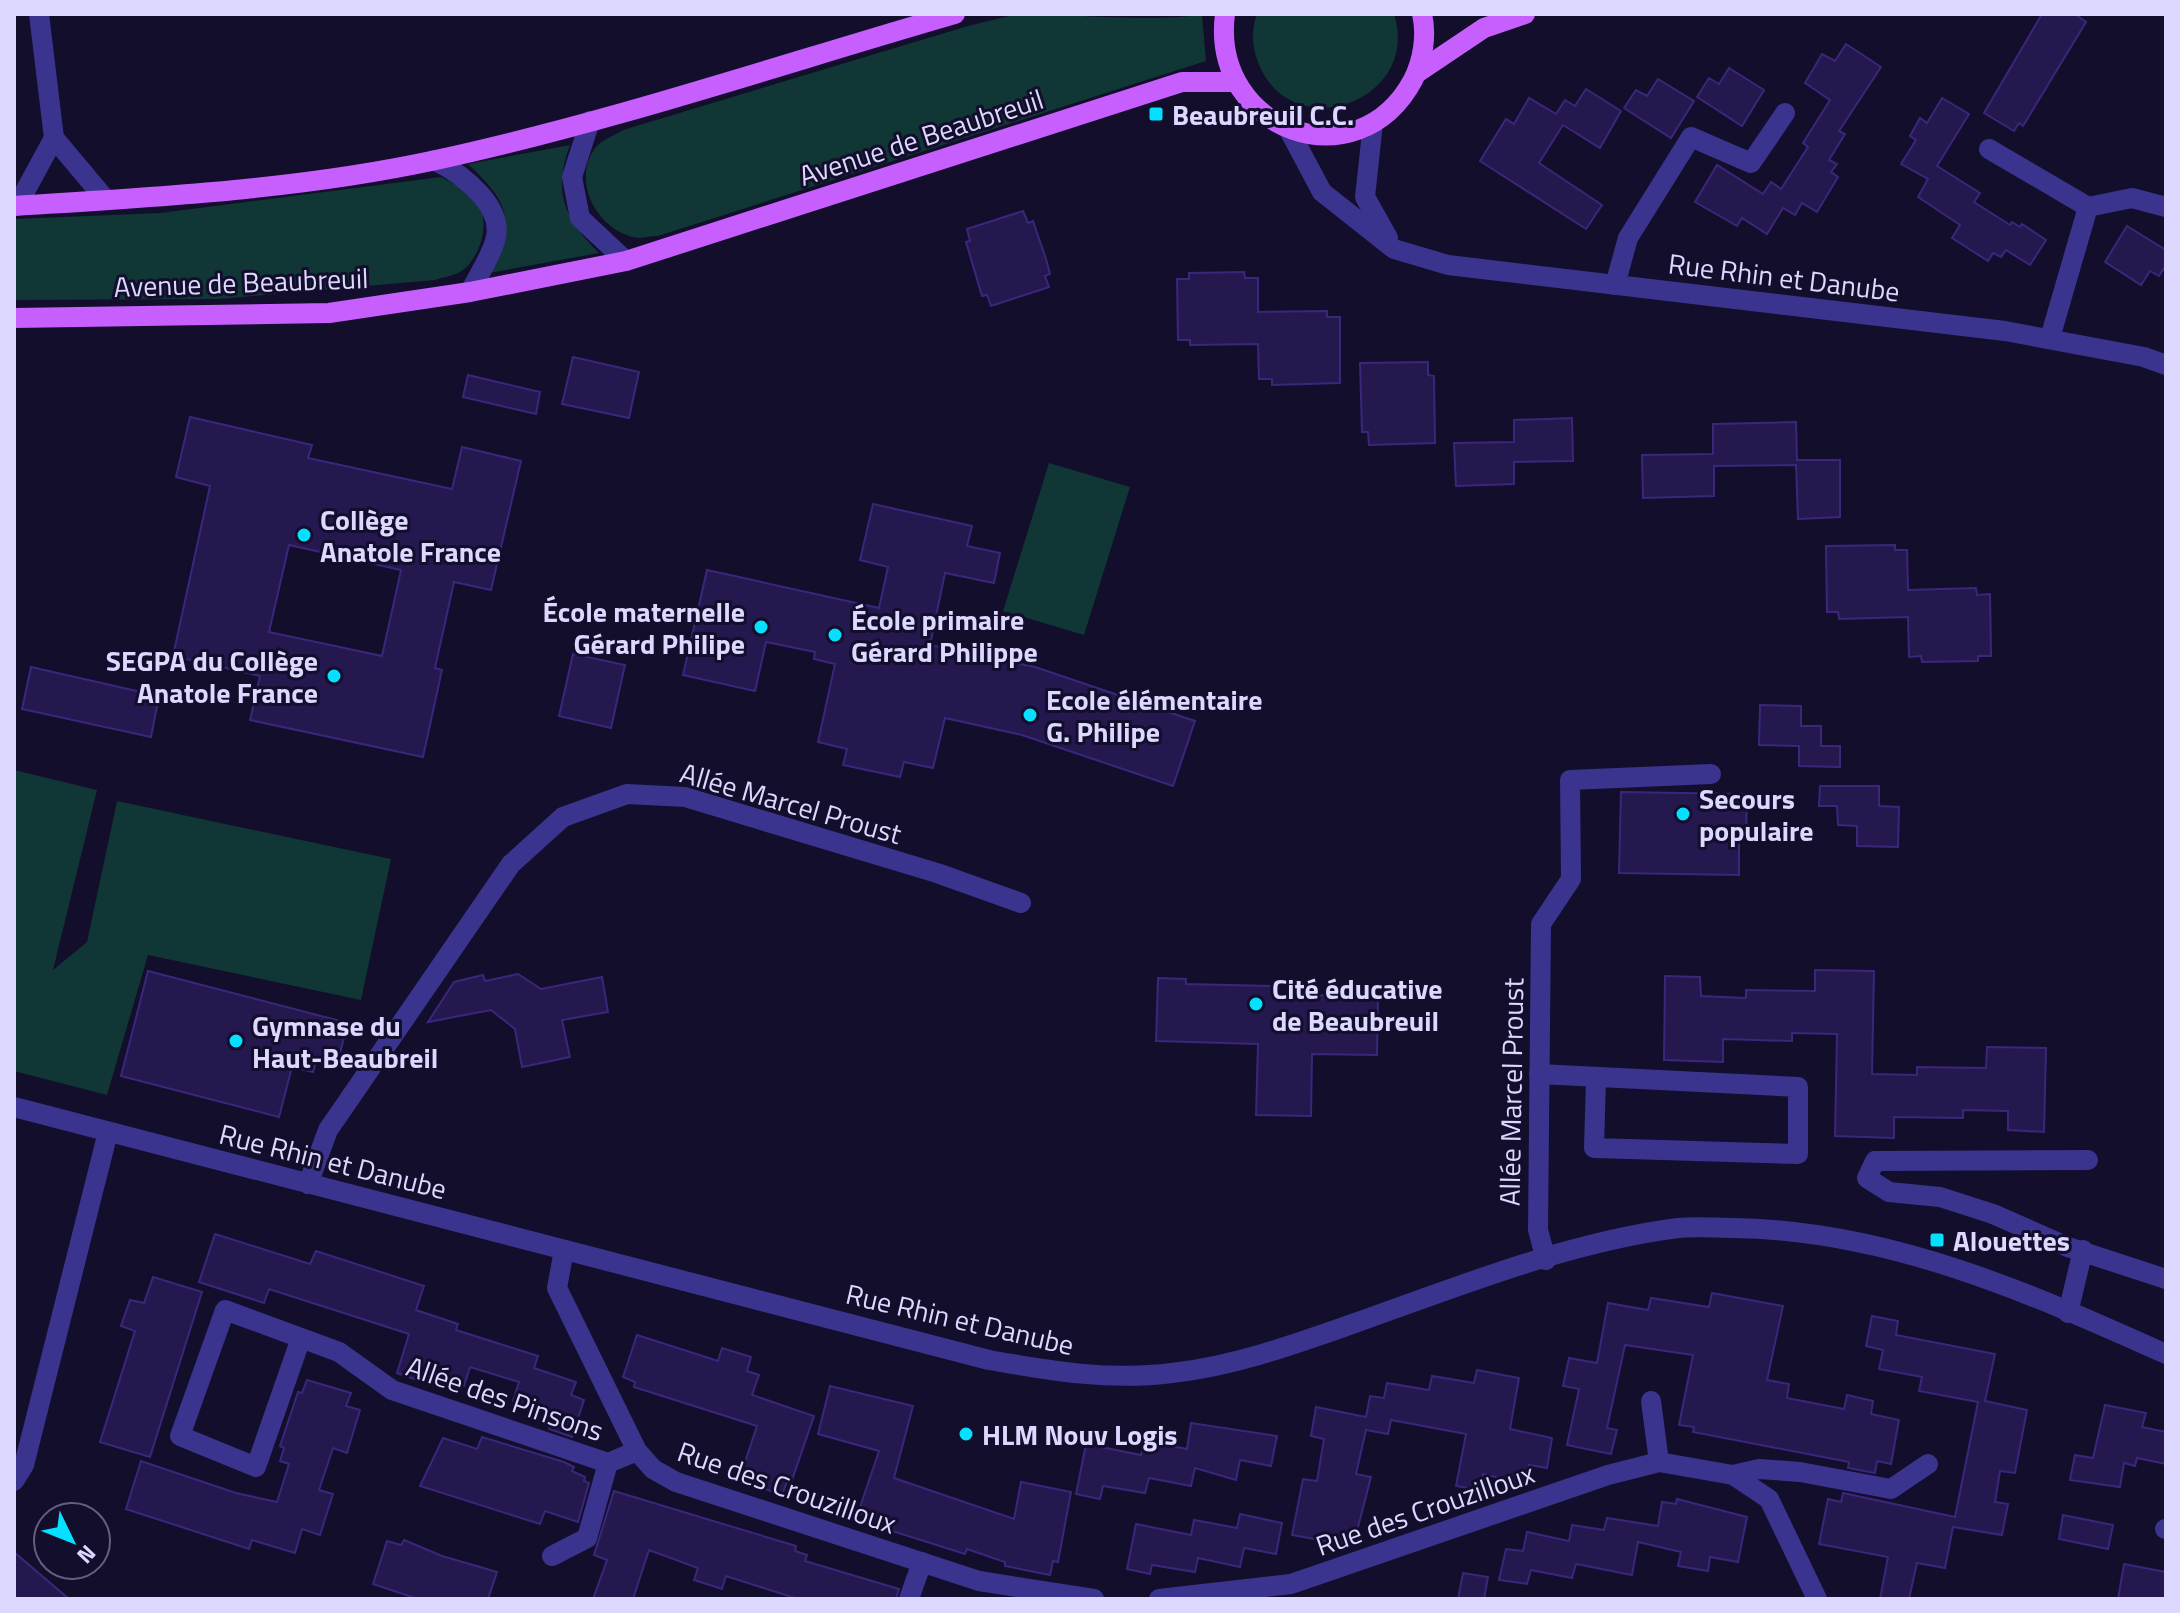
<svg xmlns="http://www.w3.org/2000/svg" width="2180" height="1613" font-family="'Titillium Web',sans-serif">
  <rect width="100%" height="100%" fill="#130e2b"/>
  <!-- green -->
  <g fill="#103635">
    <path d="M1017,14C1079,14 1142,22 1202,15L1206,61L658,236C650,236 640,239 633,237C595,227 571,179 596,147C602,140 615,135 623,130L968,26Z"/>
    <path d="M1257,14H1394C1422,102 1290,148 1258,62C1252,47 1251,30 1257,14Z"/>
    <path d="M570,145C552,194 565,218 599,253L489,273C516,220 510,204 468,164Z"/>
    <path d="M441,177C453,184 470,190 478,203C491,222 480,260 460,272C453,276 443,277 435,280L219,299L14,300V219L160,213Z"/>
    <path d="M1049,463L1130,487L1084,635L1003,611Z"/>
    <path d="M14,770L97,790L53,970L87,942L117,801L391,859L361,1000L148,955L107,1095L14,1071Z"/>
  </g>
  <!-- building -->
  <g fill="#24184e" stroke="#3a277c" stroke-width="2" fill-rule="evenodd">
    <path d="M2042,14H2075L2086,22L2023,126L2019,123L2014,131L1984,113Z"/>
    <path d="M1846,44L1881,67L1839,131L1845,134L1829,160L1837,164L1831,172L1838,177L1817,212L1802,203L1795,215L1783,208L1767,234L1742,218L1737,226L1695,202L1717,165L1763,194L1771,182L1781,189L1808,147L1803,143L1830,100L1805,83L1822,54L1835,61Z"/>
    <path d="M1729,68L1764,90L1742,126L1697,97L1709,78L1719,84Z"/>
    <path d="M1658,79L1694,101L1671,138L1624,108L1636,90L1647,96Z"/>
    <path d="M1586,89L1621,111L1600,148L1563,125L1539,163L1602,205L1586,229L1480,161L1506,119L1514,124L1529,98L1556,114L1565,100L1575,106Z"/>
    <path d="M1942,98L1969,114L1937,166L1980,193L1974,202L2010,225L2012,222L2020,227L2022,224L2046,240L2030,265L2006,250L2001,257L1993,253L1988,261L1952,238L1960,225L1918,197L1928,179L1901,164L1916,140L1910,136L1920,118L1927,123Z"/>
    <path d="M1023,211L1028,223L1033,221L1046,259L1050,274L1045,276L1049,287L991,306L987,295L982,296L966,242L970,241L967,229Z"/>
    <path d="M2127,226L2166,250V265L2159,276L2150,271L2141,285L2105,262Z"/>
    <path d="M1244,272L1245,278H1258V312L1327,311V317H1340V383L1272,385V379H1259L1258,344L1190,345V340H1178L1177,279H1189V273Z"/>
    <path d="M573,357L639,372L629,418L562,404Z"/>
    <path d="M1428,362V375L1434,376L1435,443L1369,445L1368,432H1362L1360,363Z"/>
    <path d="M468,375L540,392L536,414L463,397Z"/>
    <path d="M190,417L312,445L308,458L452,489L462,447L521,461L491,590L454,582L435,668L442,670L423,757L250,720L260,676L173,656L210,486L176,477ZM289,545L401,570L382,656L269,632Z"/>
    <path d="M1572,418L1573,461L1514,462V484L1456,486L1454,443L1514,442V420Z"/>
    <path d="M1796,422L1797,460H1840V517L1798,519L1796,465L1714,466V496L1643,498L1642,455L1713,454V424Z"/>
    <path d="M873,504L972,526L967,546L1000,553L994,583L945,573L930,645L1035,667L1195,721L1173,786L1022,735L945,718L933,768L904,762L900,777L843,765L847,749L818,742L835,664L814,659L815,652L766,642L755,691L683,675L707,570L879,608L888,567L860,560Z"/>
    <path d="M1895,545V550H1907L1908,590L1976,588L1977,595L1990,594L1991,656H1978V661L1922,662L1921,656L1909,657L1908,617L1839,619L1838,612H1827L1826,546Z"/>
    <path d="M573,654L625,665L611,728L559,716Z"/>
    <path d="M31,667L159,696L151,737L22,709Z"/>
    <path d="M1760,705L1801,706V726H1821V746H1840V767L1799,766V746L1759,745Z"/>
    <path d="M1820,786H1879V806L1899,807L1898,847L1857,846V826L1838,825L1837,806H1819Z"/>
    <path d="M1621,792L1747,794L1746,835H1739V875L1619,873Z"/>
    <path d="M1815,970L1874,971L1872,1074L1917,1075V1067L1986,1068L1987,1047L2046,1048L2044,1132L2008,1130V1111L1963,1110V1118L1894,1117V1138L1835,1136L1837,1034L1792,1033V1041L1723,1039V1062L1664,1060L1665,976L1700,977L1701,996L1746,998V990L1815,991Z"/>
    <path d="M148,971L348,1023L337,1064L317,1059L313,1072L292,1067L279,1117L121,1076Z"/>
    <path d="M518,974L541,989L602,977L608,1012L562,1020L570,1057L522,1067L515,1029L491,1010L428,1022L454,982L483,975L485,981Z"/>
    <path d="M1158,978L1186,979V984L1275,986V994L1378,997L1377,1055L1312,1054L1311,1116L1256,1115L1258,1044L1156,1041Z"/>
    <path d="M215,1234L310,1264L316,1251L424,1286L416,1310L458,1324L456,1330L538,1356L534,1368L576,1382L571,1395L584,1400L572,1437L549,1429L554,1414L513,1401L519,1382L470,1367L464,1386L422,1373L420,1381L397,1373L409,1334L269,1289L264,1303L199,1282Z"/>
    <path d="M153,1277L202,1292L150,1457L100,1442L135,1331L121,1326L130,1300L144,1303Z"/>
    <path d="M1712,1293L1783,1306L1767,1380L1789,1384L1787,1398L1844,1409L1847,1395L1873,1401L1871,1414L1899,1420L1891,1464L1877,1461L1875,1473L1848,1468L1849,1462L1693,1432L1694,1427L1679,1425L1693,1355L1625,1345L1607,1428L1617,1430L1611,1454L1567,1445L1579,1389L1563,1386L1569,1358L1597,1363L1608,1303L1648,1310L1651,1298L1709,1307Z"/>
    <path d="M1872,1316L1898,1321L1896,1335L1995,1354L1985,1401L2027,1410L2015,1473L2000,1471L1995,1502L2008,1504L2002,1535L1953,1527L1945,1568L1917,1563L1909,1599H1880L1888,1557L1819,1544L1828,1499L1841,1502L1843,1493L1955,1517L1978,1402L1919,1391L1922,1377L1879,1369L1883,1350L1866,1346Z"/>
    <path d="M637,1335L718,1361L722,1348L751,1357L747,1371L759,1375L752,1395L814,1416L791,1483L787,1482L782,1495L739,1480L757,1426L634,1387L635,1382L623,1377Z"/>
    <path d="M1477,1370L1519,1378L1510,1429L1552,1438L1547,1468L1529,1465L1525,1484L1483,1474L1479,1490L1456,1486L1466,1434L1391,1420L1388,1434L1366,1430L1356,1474L1371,1477L1353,1546L1292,1535L1303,1479L1317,1481L1324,1439L1311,1436L1316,1407L1366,1417L1370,1396L1384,1398L1387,1383L1429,1390L1432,1376L1474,1383Z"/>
    <path d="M307,1380L351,1393L346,1406L360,1410L347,1453L333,1448L319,1490L333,1494L320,1535L302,1529L295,1553L252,1540L249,1549L126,1509L141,1461L236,1493L277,1502L289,1464L280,1461L284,1448L280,1446L298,1392L302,1393Z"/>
    <path d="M830,1386L913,1406L894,1478L1014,1519L1021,1482L1071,1492L1058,1562L1053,1561L1050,1575L1005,1566V1562L967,1549L965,1554L870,1524L872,1517L858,1513L879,1451L818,1434Z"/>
    <path d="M2105,1405L2146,1413L2142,1427L2166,1432V1464L2137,1458L2135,1466L2124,1463L2120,1487L2070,1480L2075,1455L2093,1458Z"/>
    <path d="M1191,1423L1277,1436L1271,1466L1240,1460L1236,1480L1195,1468L1191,1486L1149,1478L1145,1493L1103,1486L1100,1499L1076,1494L1086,1444L1141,1455L1145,1441L1187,1449Z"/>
    <path d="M482,1437L564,1462L574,1467L572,1471L585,1477L584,1481L589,1483L578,1522L545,1511L540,1524L420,1486L443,1438L477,1449Z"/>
    <path d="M614,1491L796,1546L795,1551L807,1555L805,1561L899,1589L896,1599H798L726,1576L722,1589L694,1580L698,1568L649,1550L633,1599H593L607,1560L594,1555Z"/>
    <path d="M1677,1499L1747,1517L1738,1562L1710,1557L1708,1571L1678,1566L1681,1552L1638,1542L1632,1575L1576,1564L1572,1578L1531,1570L1527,1584L1499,1580L1506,1549L1523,1551L1527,1532L1569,1541L1572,1525L1604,1530L1607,1518L1658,1526L1662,1502L1676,1504Z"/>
    <path d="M1240,1514L1282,1523L1276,1554L1244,1548L1240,1567L1198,1558L1195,1572L1152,1565L1150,1574L1127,1569L1136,1524L1191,1535L1194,1520L1237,1528Z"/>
    <path d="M2063,1515L2113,1525L2108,1549L2059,1539Z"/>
    <path d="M404,1540L442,1556L497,1572L488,1599H418L373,1584L387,1541L401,1545Z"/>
    <path d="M14,1552L69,1599H14Z"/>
    <path d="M2124,1564L2166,1572V1599H2118Z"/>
    <path d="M1463,1573L1488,1577L1484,1599H1458Z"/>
  </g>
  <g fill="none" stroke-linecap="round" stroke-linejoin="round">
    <!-- minor -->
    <g stroke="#3a348f" stroke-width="20">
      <path d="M39,14L54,138L106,200"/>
      <path d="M590,121L572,177L580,218L626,261"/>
      <path d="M1373,123L1365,197L1388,238"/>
      <path d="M1289,130L1322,192L1394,249L1448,265L2005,331L2144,357L2166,365"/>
      <path d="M1989,149L2088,207"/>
      <path d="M434,160C460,173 506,206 495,241C490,258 478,276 470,292"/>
      <path d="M17,206L54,138"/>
      <path d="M1615,285L1628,238L1691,137L1751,163L1785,113"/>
      <path d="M2050,338L2088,207L2132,198L2166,207"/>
      <path d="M1539,1074L1798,1087V1154L1594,1148L1596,1079"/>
      <path d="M14,1107L989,1360C1051,1371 1110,1381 1172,1373C1235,1366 1295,1344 1355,1323C1460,1286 1568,1242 1678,1228C1696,1226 1716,1228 1734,1228C1887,1230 2028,1292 2166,1354"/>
      <path d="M2088,1160L1875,1161L1867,1178L1889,1192L1940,1197L1993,1214L2068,1247L2166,1279"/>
      <path d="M308,1184L328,1130L511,864L563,817L627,794L685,797L937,873L1021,903"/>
      <path d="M564,1250L557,1288L637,1451L653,1469L676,1482L979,1581L1094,1599"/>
      <path d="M1546,1260L1538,1230L1541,924L1571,879L1570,780L1711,774"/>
      <path d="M2068,1313L2083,1250"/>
      <path d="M301,1338L256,1467L180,1436L225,1310L339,1352L392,1390L608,1463"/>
      <path d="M1651,1401L1659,1462"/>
      <path d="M1733,1475L1769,1499L1817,1599"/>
      <path d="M14,1481L24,1465L108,1132"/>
      <path d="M2165,1529H2166"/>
      <path d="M552,1556L587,1538L608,1463L637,1451"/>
      <path d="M909,1599L922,1562"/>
      <path d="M1159,1599L1291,1584L1608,1475L1659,1462L1733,1475L1759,1469L1800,1472L1891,1489L1928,1464"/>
    </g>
    <!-- major -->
    <g stroke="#c75fff" stroke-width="20">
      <path d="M1225,14C1210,130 1357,184 1413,80C1423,60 1427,35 1422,14"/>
      <path d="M1417,73L1484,28L1525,14"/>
      <path d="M14,206C155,197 297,190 436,160C611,122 782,64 955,14"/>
      <path d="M14,318L329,313L470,292L626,261L1182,82H1234"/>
    </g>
  </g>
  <!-- markers -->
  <g fill="#04e0ff" stroke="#130e2b" stroke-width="3">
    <rect x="1148" y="106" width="16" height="16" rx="4"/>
    <circle cx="304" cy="535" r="8"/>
    <circle cx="761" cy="627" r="8"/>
    <circle cx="835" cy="635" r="8"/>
    <circle cx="334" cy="676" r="8"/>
    <circle cx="1030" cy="715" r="8"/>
    <circle cx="1683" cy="814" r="8"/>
    <circle cx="1256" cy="1004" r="8"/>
    <circle cx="236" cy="1041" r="8"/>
    <rect x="1929" y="1232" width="16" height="16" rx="4"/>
    <circle cx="966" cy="1434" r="8"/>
  </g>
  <g text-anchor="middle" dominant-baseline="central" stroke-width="6" stroke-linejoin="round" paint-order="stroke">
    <!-- poi labels -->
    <g font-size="28" font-weight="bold" fill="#ddd8ff" stroke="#130e2b" text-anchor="start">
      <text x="1172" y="114">Beaubreuil C.C.</text>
      <text x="320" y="519">Collège<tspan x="320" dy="32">Anatole France</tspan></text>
      <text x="745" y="611" text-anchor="end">École maternelle<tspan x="745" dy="32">Gérard Philipe</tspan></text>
      <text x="851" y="619">École primaire<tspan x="851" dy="32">Gérard Philippe</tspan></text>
      <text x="318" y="660" text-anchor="end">SEGPA du Collège<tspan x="318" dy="32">Anatole France</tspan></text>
      <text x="1046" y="699">Ecole élémentaire<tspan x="1046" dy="32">G. Philipe</tspan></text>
      <text x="1699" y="798">Secours<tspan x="1699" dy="32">populaire</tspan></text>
      <text x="1272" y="988">Cité éducative<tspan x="1272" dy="32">de Beaubreuil</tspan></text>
      <text x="252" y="1025">Gymnase du<tspan x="252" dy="32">Haut-Beaubreil</tspan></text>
      <text x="1953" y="1240">Alouettes</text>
      <text x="982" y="1434">HLM Nouv Logis</text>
    </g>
    <!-- street labels -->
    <g font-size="28" fill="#ddd8ff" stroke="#130e2b">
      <text transform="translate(921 137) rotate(-18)">Avenue de Beaubreuil</text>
      <text transform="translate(1784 277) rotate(7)">Rue Rhin et Danube</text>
      <text transform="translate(241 282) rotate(-2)">Avenue de Beaubreuil</text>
      <text transform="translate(791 803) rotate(16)">Allée Marcel Proust</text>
      <text transform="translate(1511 1092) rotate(-89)">Allée Marcel Proust</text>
      <text transform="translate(333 1161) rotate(14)">Rue Rhin et Danube</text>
      <text transform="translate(960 1319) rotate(13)">Rue Rhin et Danube</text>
      <text transform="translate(505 1398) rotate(19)">Allée des Pinsons</text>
      <text transform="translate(787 1487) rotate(19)">Rue des Crouzilloux</text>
      <text transform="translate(1425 1509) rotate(-19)">Rue des Crouzilloux</text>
    </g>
  </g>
  <!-- border -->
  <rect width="2180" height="1613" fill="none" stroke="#ddd8ff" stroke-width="32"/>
  <!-- north arrow -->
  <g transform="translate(72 1541) rotate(133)"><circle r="38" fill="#130e2b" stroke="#645f80" stroke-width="2"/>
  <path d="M0-6L14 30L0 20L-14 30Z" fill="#04e0ff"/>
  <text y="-12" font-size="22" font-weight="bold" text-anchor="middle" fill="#ddd8ff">N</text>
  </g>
</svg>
